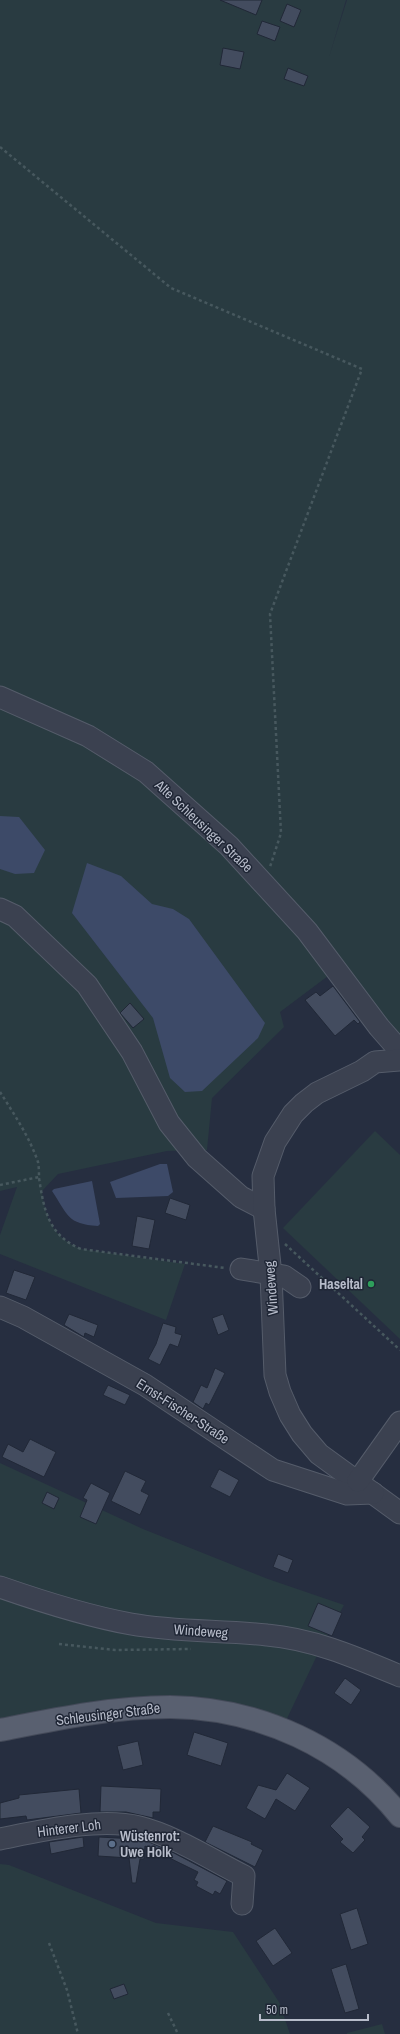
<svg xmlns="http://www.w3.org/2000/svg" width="400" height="2034" font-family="'Archivo Narrow',sans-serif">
  <rect width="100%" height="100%" fill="#262e40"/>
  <!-- green -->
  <g fill="#293b41">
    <path d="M0,0H346L329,57L347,0H400V1042L332,973L280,1012L284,1027L212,1098L207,1150L167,1151L58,1174L42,1191C45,1219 54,1238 81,1249L185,1264L166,1320L0,1254V1235L17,1187L0,1191Z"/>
    <path d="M375,1131L400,1155V1339L283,1228Z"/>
    <path d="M0,1463L143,1529L268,1579L344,1605L322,1645L282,1729L208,1709L0,1730Z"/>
    <path d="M0,1864L9,1865L156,1923L233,1932L279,2002L290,2034H0Z"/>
    <path d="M382,2024L385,2034H347V2033Z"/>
  </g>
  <!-- water -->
  <g fill="#3d4a68">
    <path d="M0,816L19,817L45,850L34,873L15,874L0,869Z"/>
    <path d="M87,863L121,876L152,904L173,909L189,919L265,1023L258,1038L202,1091L185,1092L170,1078L153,1018L72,913Z"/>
    <path d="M160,1164H167L173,1192L168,1196L116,1198L110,1182Z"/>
    <path d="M92,1181L100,1224L98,1226C67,1224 68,1215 52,1191L54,1189Z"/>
  </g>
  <!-- building -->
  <g fill="#434c5f" stroke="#212837">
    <path d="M220,0H262L256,15Z"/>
    <path d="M287,4L301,10L294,27L280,21Z"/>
    <path d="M262,21L280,27L275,41L257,34Z"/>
    <path d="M223,48L244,52L240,69L220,65Z"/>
    <path d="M288,68L308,76L304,86L284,79Z"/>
    <path d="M333,986L360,1022L358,1024L354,1020L335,1036L305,1000L316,992L320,996Z"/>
    <path d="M130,1003L144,1019L133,1028L120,1013Z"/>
    <path d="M170,1198L190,1205L186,1220L165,1213Z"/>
    <path d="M137,1216L155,1220L149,1249L132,1246Z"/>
    <path d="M14,1270L35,1277L26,1300L6,1293Z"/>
    <path d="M69,1314L98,1325L94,1337L85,1333L84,1337L64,1325Z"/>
    <path d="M223,1314L229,1330L218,1335L212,1318Z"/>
    <path d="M163,1323L176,1327L175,1333L182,1335L178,1347L170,1344L160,1365L148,1359L156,1344Z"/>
    <path d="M215,1368L225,1373L209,1405L206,1403L203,1409L193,1402L201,1385L207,1388Z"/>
    <path d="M108,1385L130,1395L125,1405L103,1395Z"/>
    <path d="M30,1439L56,1452L44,1477L2,1457L8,1444L23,1452Z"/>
    <path d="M219,1469L239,1480L230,1497L210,1487Z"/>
    <path d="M125,1471L146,1481L141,1491L149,1495L140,1515L111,1501Z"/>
    <path d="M91,1483L110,1493L96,1524L80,1517L87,1500L83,1498Z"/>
    <path d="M47,1492L59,1498L54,1509L42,1503Z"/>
    <path d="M278,1554L293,1560L288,1573L273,1567Z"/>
    <path d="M318,1603L342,1613L332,1636L308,1626Z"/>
    <path d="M345,1678L361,1690L351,1705L334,1693Z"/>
    <path d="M194,1732L228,1743L221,1766L187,1755Z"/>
    <path d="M138,1741L143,1765L123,1770L117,1746Z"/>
    <path d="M287,1773L310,1788L295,1811L276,1799L265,1819L246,1808L258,1785L276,1790Z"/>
    <path d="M101,1786L161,1789L160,1812H153V1818L126,1812H100Z"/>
    <path d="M79,1789L81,1813L27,1820L26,1816L0,1819V1803L19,1798V1795Z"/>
    <path d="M348,1807L370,1827L362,1837L365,1840L353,1853L340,1842L343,1839L330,1826Z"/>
    <path d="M213,1826L252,1842L251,1844L263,1850L255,1867L205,1842Z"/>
    <path d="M83,1837L84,1847L51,1854L49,1842Z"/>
    <path d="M99,1837L136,1839L149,1842L174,1853L227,1881L220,1894L215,1891L213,1895L196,1886L198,1882L194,1880L198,1872L145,1846L144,1859H140L136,1883H132L129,1858L98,1856Z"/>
    <path d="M357,1908L368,1944L351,1950L340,1914Z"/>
    <path d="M275,1928L292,1953L273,1966L256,1941Z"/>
    <path d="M346,1964L359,2009L345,2013L331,1969Z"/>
    <path d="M124,1984L128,1994L114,1999L110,1989Z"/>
  </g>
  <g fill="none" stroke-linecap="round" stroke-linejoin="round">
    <defs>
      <g id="minor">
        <path d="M0,697L88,736L146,772L229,846L307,931L379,1027L400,1051"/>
        <path d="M0,909L15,916L87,985L132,1052L169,1123L197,1158L241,1197L264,1209"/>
        <path d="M400,1060L375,1062L362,1071L317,1093L304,1103L293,1114L275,1142L263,1176L264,1209L271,1275L275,1375L280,1392L290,1415L302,1434L319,1454L400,1513"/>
        <path d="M241,1269L284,1276L300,1287"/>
        <path d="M0,1307L23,1317L145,1385L273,1470L347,1494L373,1493"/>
        <path d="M358,1481L400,1422"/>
        <path d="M0,1587C43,1602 87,1616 131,1624C176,1632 222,1630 267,1635C314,1639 357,1658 400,1676"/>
        <path d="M0,1839C40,1831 100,1817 139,1827C175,1836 210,1859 244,1876L242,1904"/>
      </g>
      <path id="major" d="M0,1730C56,1719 113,1707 170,1707C259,1708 345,1747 400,1816"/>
    </defs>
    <!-- minor casing -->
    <use href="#minor" stroke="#555c6a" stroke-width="23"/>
    <!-- major casing -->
    <use href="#major" stroke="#444a59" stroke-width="24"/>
    <!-- path -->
    <g stroke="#47585e" stroke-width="2.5" stroke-dasharray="3 3" stroke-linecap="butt">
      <path d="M0,147L171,288L362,369L270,614L281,833L270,867"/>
      <path d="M0,1092C14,1114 30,1138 38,1162C39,1167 39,1173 39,1178C44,1210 48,1235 81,1249L225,1268"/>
      <path d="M0,1185L39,1177"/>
      <path d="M285,1244L400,1350"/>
      <path d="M59,1644L115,1650L191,1649"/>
      <path d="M49,1943L67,1990L78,2034"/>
      <path d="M168,2013L178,2034"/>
    </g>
    <!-- minor -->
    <use href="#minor" stroke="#3b4150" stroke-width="21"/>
    <!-- major -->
    <use href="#major" stroke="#596070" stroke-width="22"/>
  </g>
  <!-- markers -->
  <circle fill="#2e9e5b" stroke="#1f2635" stroke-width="1.5" cx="371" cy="1284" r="4"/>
  <circle fill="#5c6f8a" stroke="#1f2635" stroke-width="1.5" cx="112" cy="1844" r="4"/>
  <g text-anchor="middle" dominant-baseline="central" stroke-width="3" stroke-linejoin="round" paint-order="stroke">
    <!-- street labels -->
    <g font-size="14" fill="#b7bcca" stroke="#1f2635">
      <text transform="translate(204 826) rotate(43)">Alte Schleusinger Straße</text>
      <text transform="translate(271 1288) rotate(-94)">Windeweg</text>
      <text transform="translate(183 1411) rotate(33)">Ernst-Fischer-Straße</text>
      <text transform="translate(201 1631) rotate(4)">Windeweg</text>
      <text transform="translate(108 1714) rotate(-7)">Schleusinger Straße</text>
      <text transform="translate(69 1828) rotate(-7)">Hinterer Loh</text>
    </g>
    <!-- poi labels -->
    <g font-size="14" font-weight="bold" fill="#b7bcca" stroke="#1f2635" text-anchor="end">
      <text x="363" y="1284">Haseltal</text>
      <text x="120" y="1836" text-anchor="start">Wüstenrot:<tspan x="120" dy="16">Uwe Holk</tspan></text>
    </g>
  </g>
  <!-- scale -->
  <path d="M260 2014v6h108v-6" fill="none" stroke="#b7bcca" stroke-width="2"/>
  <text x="266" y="2014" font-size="12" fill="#b7bcca" stroke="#1f2635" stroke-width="3" paint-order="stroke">50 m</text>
</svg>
